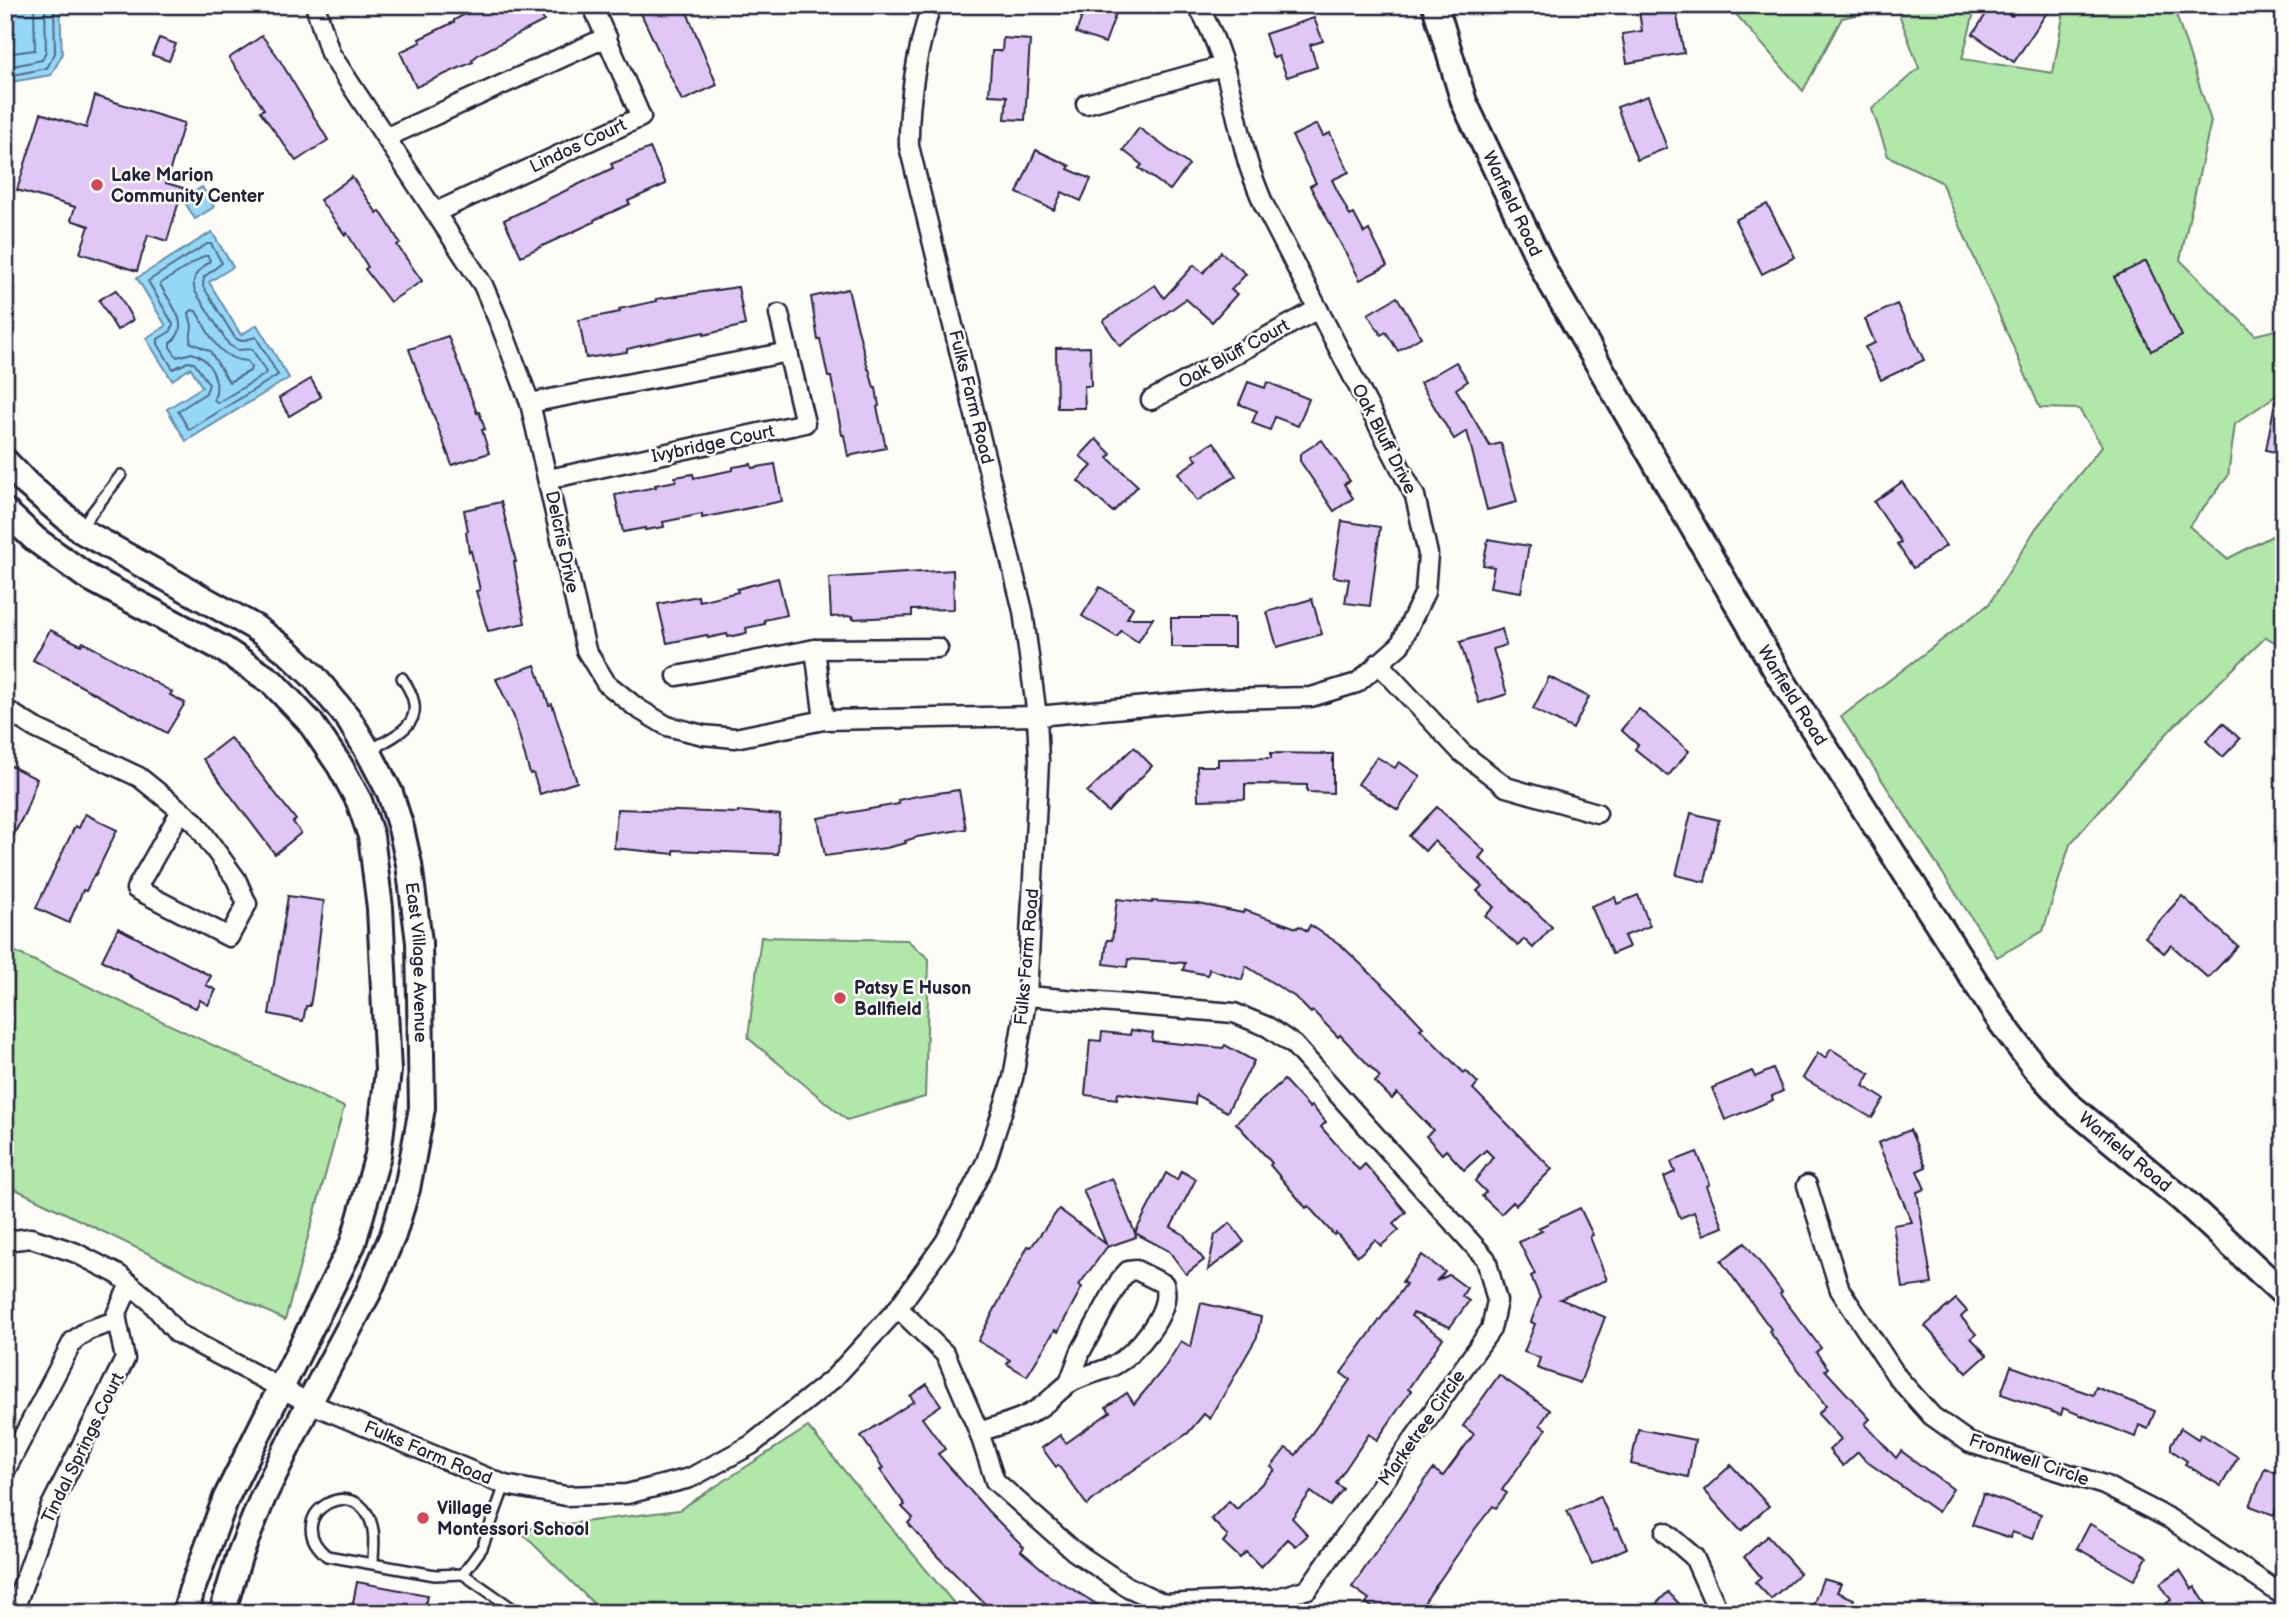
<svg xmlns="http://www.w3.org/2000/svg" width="2289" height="1618" font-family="'Balsamiq Sans',sans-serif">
  <rect width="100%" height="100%" fill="#fdfcf7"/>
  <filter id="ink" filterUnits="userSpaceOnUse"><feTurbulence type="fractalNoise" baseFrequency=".0143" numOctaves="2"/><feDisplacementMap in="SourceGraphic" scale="14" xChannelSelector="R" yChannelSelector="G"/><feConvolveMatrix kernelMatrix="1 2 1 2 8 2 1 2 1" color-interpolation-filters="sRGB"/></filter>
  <g filter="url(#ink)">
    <!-- green -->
    <g fill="#b1e7a9" stroke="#6a8472" stroke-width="2">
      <path d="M1728,5H1976L1962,59L2053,73L2065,5H2173L2211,121L2180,260L2255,335L2284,328V390L2235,424L2228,476L2189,526L2227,559L2284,530V648L2266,637L2170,730L2070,844L2043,931L1997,957L1841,717L1989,604L2036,528L2102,446L2079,409L2040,408L1941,182L1888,156L1872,109L1919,68L1896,6L1842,18L1803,91Z"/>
      <path d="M761,937L907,940L929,959L925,1097L847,1120L748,1038Z"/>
      <path d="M5,947L344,1107L285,1320L5,1184Z"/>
      <path d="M808,1427L962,1613H603L519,1530L679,1510Z"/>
    </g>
    <!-- water -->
    <g fill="#95d7f7" stroke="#678fac" stroke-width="2">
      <path d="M5,5H60L62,55L51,75L11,82L5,80Z"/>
      <path d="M202,187L214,207L195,219L183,199Z"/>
      <path d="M212,232L233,267L209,282L241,335L257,325L289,378L186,441L167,409L202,387L191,368L172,380L146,338L166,326L137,278Z"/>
    </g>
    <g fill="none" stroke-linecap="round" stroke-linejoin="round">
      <!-- shore -->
      <g stroke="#506a86" stroke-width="2">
        <path d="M5,54L35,50L34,5"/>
        <path d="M5,65L13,66L42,60L46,51L45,5"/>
        <path d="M5,74L13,75L47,68L55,53L54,5"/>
        <path d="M207,244H211L222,263L204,277L203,286L235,338L241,341L256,337L278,375L189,430L178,411L206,393L209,384L194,363L188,362L173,369L158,344V339L171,331L173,324L148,281Z"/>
        <path d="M204,256H208L210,261C200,270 190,275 195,291L229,345L238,350L252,349L266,372L264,375L217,403L214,399C221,383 211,358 192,353L177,357L170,347V343C194,326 169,303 160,284Z"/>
        <path d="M192,310L196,311C209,333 218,360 247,361L251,367L250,371L229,382L210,351L190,342L192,326L189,313Z"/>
      </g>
    </g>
    <!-- building -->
    <g fill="#e1c7f6" stroke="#22223b" stroke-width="2">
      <path d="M482,5H537L544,21L479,54L472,60L473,62L416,87L400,52L421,42L419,39L454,22V20Z"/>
      <path d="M637,5H684L717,85L682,101Z"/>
      <path d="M1086,5H1119L1105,43L1076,33Z"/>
      <path d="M1638,5H1675L1684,53L1627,63L1622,34L1642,31Z"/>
      <path d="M1992,5L2012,16L2020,5H2052L2014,62L1973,34Z"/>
      <path d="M1314,18L1323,41L1310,45L1317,67L1287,77L1279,56L1273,58L1265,34Z"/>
      <path d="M262,36L276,54L328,140L296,161L260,111L264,109L229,58Z"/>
      <path d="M159,38L176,44L169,61L152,55Z"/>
      <path d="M1003,38L1030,40L1025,120L1005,119L1007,96L989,95L992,51H1002Z"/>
      <path d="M95,96L184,123L166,183L183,188L167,241L148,235L137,271L80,253L89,226L71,220L75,207L17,190L41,113L86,128Z"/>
      <path d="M1648,96L1667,148L1637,160L1617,107Z"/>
      <path d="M1317,124L1323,136L1330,133L1349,172L1332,180L1350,216L1354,214L1364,233L1369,230L1387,266L1360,280L1310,186L1316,183L1292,136Z"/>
      <path d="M1139,128L1189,165L1170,190L1139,168L1142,165L1123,150Z"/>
      <path d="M650,148L666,184L628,201L630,204L594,220V222L521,256L504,220L613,168L611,164Z"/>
      <path d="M1036,150L1070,166L1068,169L1091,179L1081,201L1062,192L1054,210L1017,193Z"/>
      <path d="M352,177L377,213L380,211L388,223L400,243L397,245L422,281L390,302L365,269L368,267L347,233L345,235L320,200Z"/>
      <path d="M1767,204L1795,257L1762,274L1735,220Z"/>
      <path d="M1221,252L1246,274L1231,290L1237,294L1212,322L1186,299L1120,346L1103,321L1155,285L1164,298L1194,265L1203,273Z"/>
      <path d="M2146,261L2182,336L2151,351L2114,277Z"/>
      <path d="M738,287L745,325L704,335V332L665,340L627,349V352L586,358L579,320L620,312L619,309L657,301L656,299Z"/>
      <path d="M848,289L868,369H869L874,388H876L879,406L877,407L886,448L848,456L844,435H842L831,377H828L820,339L818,340L811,297Z"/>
      <path d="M116,290L133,320L117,330L99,300Z"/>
      <path d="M1397,297L1421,337L1398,351L1386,332L1381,335L1368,314Z"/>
      <path d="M1897,304L1924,360L1881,380L1865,347L1875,343L1865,319Z"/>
      <path d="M448,336L477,413L479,412L485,429L482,430L489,453L452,465L409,349Z"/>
      <path d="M1090,347L1091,386H1084L1085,408H1057L1056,348Z"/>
      <path d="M1456,362L1468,381L1456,389L1490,446L1501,443L1517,502L1487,510L1467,431L1454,439L1420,383Z"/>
      <path d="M311,379L321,397L289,416L279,398Z"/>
      <path d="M1248,382L1265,388L1267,382L1309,399L1298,426L1275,417L1270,430L1252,423L1257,411L1239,404Z"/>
      <path d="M2275,402L2284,403V454L2266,450Z"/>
      <path d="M1096,439L1111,454L1108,458L1138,486L1113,512L1078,481L1092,466L1080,456Z"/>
      <path d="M1322,440L1350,481L1344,484L1353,498L1334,511L1300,461V454Z"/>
      <path d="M1214,442L1236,476L1197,501L1178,473L1197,460L1193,455Z"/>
      <path d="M751,464L752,468L775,464L782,501L702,518V514L663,522L664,527L645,530V528L623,532L615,495L656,487L655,485L676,481L675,477L693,474L694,478L733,470V467Z"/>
      <path d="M1902,482L1946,546L1913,568L1897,544L1901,542L1874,502Z"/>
      <path d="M501,502L516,562H514L519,590H518L525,623L488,631L476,591L480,590L471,551L469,552L466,532L468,531L464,510Z"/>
      <path d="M1342,521L1380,527L1370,606L1345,603L1349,579L1333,577Z"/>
      <path d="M1488,539L1529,546L1521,592L1490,587L1494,567L1483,565Z"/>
      <path d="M953,570L954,609L912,610V616L853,619V616L831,617L829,578Z"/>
      <path d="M778,578L787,615L764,620L765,624L746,628L747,633L728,637L727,634L708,638L707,635L667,643L658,604L698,596L699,601L738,592L737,589Z"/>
      <path d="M1100,587L1133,607L1127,618H1153L1138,642L1121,631L1117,637L1082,616Z"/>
      <path d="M1312,599L1322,634L1277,647L1267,612Z"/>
      <rect x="1171" y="618" width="63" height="29"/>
      <path d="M1502,629L1506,645L1493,649L1507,694L1479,703L1460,642Z"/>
      <path d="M50,630L81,645L83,642L172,692L170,695L185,703L167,733L33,660Z"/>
      <path d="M535,665L549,705L552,704L577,782L540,794L533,773L530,774L514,717L496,679Z"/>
      <path d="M1549,677L1589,697L1573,729L1533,709Z"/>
      <path d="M1639,709L1689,751L1668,776L1635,749L1638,745L1621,730Z"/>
      <path d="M2223,723L2240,739L2223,757L2206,741Z"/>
      <path d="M230,738L247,757L296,820L293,822L301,833L275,854L203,759Z"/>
      <path d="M1134,747L1152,766L1108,812L1087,792Z"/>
      <path d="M1271,753L1333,754V793L1307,792V785L1245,784V799L1198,800L1197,766H1218V759L1271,758Z"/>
      <path d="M1377,757L1395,768L1399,762L1420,776L1398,810L1358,784Z"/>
      <path d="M5,763L37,779L26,810L5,853Z"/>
      <path d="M959,790L966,829L917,837L905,841L906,843L886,848L825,856L818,818L899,804L898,800L917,796Z"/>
      <path d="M1437,807L1485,851L1479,858L1552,927L1533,948L1524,939L1518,946L1485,916L1494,907L1477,891L1482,886L1434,841L1425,851L1409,836Z"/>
      <path d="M617,809L738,813V811L780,815L778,854L674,850V854L614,848Z"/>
      <path d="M1691,813L1719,820L1705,882L1676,875Z"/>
      <path d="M85,814L117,830L95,876L94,875L86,891L83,890L69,923L36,908L75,826L79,828Z"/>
      <path d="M1638,895L1650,926L1624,936L1629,947L1612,954L1591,906L1615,897L1617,904Z"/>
      <path d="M288,896L324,901L313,988L310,1006H306L303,1021L269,1014Z"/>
      <path d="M2182,896L2238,946L2208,978L2171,945L2164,953L2145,937Z"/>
      <path d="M1117,899L1152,903V901L1199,904L1243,913L1244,910L1297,928L1299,926L1307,931L1310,925L1341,945L1392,994L1423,1027L1420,1029L1464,1073L1466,1071L1478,1083L1473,1089L1552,1169L1516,1205L1513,1202L1501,1214L1482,1196L1486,1192L1475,1181L1493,1157L1486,1150L1464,1170L1446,1150L1442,1154L1426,1136L1433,1130L1397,1093L1392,1099L1375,1082L1380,1077L1340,1035L1338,1037L1313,1011L1311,1013L1295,997L1246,966L1242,980L1209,969L1208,975L1183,970L1185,963L1128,959L1127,967L1104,964L1107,940H1112Z"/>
      <path d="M118,928L211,976L206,985L216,990L208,1005L200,1000L196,1008L181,1002L130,977L131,976L102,960Z"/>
      <path d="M1131,1030L1153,1033L1152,1041L1223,1048L1225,1045L1254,1061L1227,1112L1196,1095L1195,1104L1118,1093L1117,1099L1085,1095L1090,1040L1101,1041L1102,1032L1130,1035Z"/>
      <path d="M1831,1049L1870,1074L1863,1086L1884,1099L1872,1118L1803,1078L1818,1053L1825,1058Z"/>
      <path d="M1773,1069L1783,1091L1772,1096L1773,1100L1725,1120L1712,1088L1752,1071L1755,1077Z"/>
      <path d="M1284,1080L1310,1108L1312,1106L1326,1122L1321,1127L1359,1170L1365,1164L1406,1212L1393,1224L1399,1230L1381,1246L1375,1240L1358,1256L1336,1233L1334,1235L1308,1206L1306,1208L1270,1165L1272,1163L1236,1123Z"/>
      <path d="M1910,1130L1926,1167L1917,1171L1925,1189L1917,1192L1932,1284L1903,1288L1893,1225L1912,1222L1878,1143Z"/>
      <path d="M1697,1152L1710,1184L1707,1186L1723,1227L1703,1235L1694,1212L1680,1218L1664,1177L1675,1172L1671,1162Z"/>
      <path d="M1181,1171L1196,1179L1171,1227L1183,1234L1204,1260L1186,1274L1169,1251L1135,1233L1136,1237L1107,1247L1079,1285L1082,1287L1058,1332L1055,1330L1027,1376L1007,1364L1010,1360L978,1341L1028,1246L1031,1247L1059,1209L1106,1244L1083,1190L1112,1178L1135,1233L1166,1173L1177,1180Z"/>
      <path d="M1580,1208L1593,1235L1590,1237L1607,1280L1560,1299L1605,1317L1580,1383L1537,1368L1540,1358L1524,1352L1535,1324L1531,1322L1540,1298L1531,1276L1535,1274L1519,1242L1542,1231L1538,1228Z"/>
      <path d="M1230,1223L1244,1242L1208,1270L1215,1235Z"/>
      <path d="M1745,1243L1782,1292L1780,1294L1821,1348L1816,1352L1828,1368L1825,1370L1870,1419L1865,1424L1896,1458L1901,1451L1953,1489L1938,1512L1866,1461L1858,1452L1843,1466L1829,1450L1841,1439L1818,1414L1826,1406L1769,1331L1771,1329L1721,1261Z"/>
      <path d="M1422,1255L1445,1272L1436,1281L1449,1275L1467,1288L1462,1296L1469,1301L1450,1327L1413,1313L1411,1316L1443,1338L1408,1389L1411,1391L1377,1440L1369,1434L1336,1483L1343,1489L1330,1506L1311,1492L1292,1518L1308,1535L1296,1546L1288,1539L1261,1567L1246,1552L1240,1558L1223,1542L1228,1536L1211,1519L1229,1501L1237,1509L1275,1470L1271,1467L1286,1448L1296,1455L1350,1380L1341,1373L1406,1284L1402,1282Z"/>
      <path d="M1956,1299L1967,1311L1961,1317L1976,1334L1971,1338L1987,1355L1967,1373L1925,1326Z"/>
      <path d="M1201,1303L1261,1317L1257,1337L1210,1419L1204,1414L1188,1433L1110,1486L1087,1505L1058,1465L1056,1467L1042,1448L1060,1435L1066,1443L1110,1412L1106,1407L1127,1393L1134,1404L1165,1367L1181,1341L1191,1347Z"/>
      <path d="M2011,1366L2093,1395L2096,1387L2155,1411L2148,1429L2139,1425L2135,1437L2063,1408L2061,1415L2001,1394Z"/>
      <path d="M1499,1375L1550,1410L1540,1425L1546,1429L1502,1490L1507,1493L1496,1508L1493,1506L1475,1529L1417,1613H1381L1366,1603L1369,1599L1352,1587L1433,1469L1443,1476L1474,1434L1463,1426Z"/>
      <path d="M927,1384L941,1405L922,1418L945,1449L938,1454L988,1511L1024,1547L1021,1551L1048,1574L1111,1613H994L937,1556L908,1523L913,1518L902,1507L905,1505L880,1470L883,1468L861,1436L914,1401L910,1396Z"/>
      <path d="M2181,1428L2198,1439L2201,1434L2238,1457L2221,1486L2185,1464L2187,1461L2171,1450V1444Z"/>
      <path d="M1638,1429L1695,1440L1688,1477L1631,1464Z"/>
      <path d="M1731,1465L1769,1506L1741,1531L1704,1490Z"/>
      <path d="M2265,1468L2284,1476V1512L2276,1509L2274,1515L2250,1506Z"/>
      <path d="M1983,1494L2041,1514L2033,1539L2012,1532L2011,1538L1972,1525Z"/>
      <path d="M1600,1496L1615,1529L1618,1528L1627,1548L1592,1564L1567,1511Z"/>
      <path d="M2090,1524L2147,1557L2134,1580L2077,1548Z"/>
      <path d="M1767,1536L1800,1573L1771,1599L1755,1582L1761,1577L1744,1557Z"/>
      <path d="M2180,1570L2192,1589L2195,1587L2212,1613H2153L2171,1600L2160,1583Z"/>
      <path d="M1823,1579L1841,1584L1837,1592L1854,1599L1849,1613H1810Z"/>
      <path d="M357,1582L427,1595L424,1613H351Z"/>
      <path d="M1668,1592L1688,1613H1647Z"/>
    </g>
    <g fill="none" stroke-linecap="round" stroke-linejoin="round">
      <defs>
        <g id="lane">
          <path d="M80,528L121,475"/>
          <path d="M370,750C405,731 431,719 402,678"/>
          <path d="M373,1563C373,1553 375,1540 373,1530C361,1467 277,1515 327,1556L435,1575L463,1574L482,1548L505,1485"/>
          <path d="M463,1574L519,1613"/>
        </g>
        <g id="street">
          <path d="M315,5L330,53L483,285L502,329L530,403L586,650L606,683L637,708L667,726L703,735L735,738L824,720L1037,716L1223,699L1311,697L1357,683L1400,645L1425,592L1428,554L1415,496L1264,205C1258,190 1251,174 1247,159C1233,107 1226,51 1197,5"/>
          <path d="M1086,104L1223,66"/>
          <path d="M387,137L607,37"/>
          <path d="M436,212L641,117L592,5"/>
          <path d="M779,314L788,352"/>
          <path d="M1151,400L1318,309"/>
          <path d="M530,403L788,352L805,423L549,479"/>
          <path d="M815,649L824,720"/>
          <path d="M1378,663L1461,752L1506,787L1597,813"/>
          <path d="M677,676L815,649L938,648"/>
          <path d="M5,709L35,728L139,777L195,822L236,879L247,904L229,937L136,889L181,811"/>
          <path d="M1807,1185L1840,1290L1898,1378L1932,1416L1970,1443L2104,1485L2170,1519L2284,1596"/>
          <path d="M5,1241L31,1238L74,1252L119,1275L150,1301L177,1333L309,1403L505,1485L566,1496L627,1494L690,1478L751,1445L834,1378L898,1308L945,1242L986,1162L1013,1078L1027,996L1039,761L1037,716L1023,611L909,146C908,97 917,52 931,5"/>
          <path d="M898,1308L946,1355L979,1432L995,1481L1074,1551L1126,1586L1164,1604L1274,1599L1308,1589L1491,1329L1497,1301L1486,1259L1294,1045L1268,1027L1234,1013L1027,996"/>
          <path d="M979,1432C999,1425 1022,1420 1039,1408C1050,1401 1058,1391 1068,1384C1081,1375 1099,1373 1113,1366C1136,1354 1173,1311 1164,1284L1136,1270L1128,1271L1120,1280L1081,1351L1069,1383"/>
          <path d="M5,1471L73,1341L88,1330L116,1321"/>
          <path d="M1665,1532L1694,1557L1719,1613"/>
          <path d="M13,1613L51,1506L125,1359L116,1315L130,1284"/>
        </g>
        <g id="secondary">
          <path id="s1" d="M1435,5L1464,102L1546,274L1780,677L2001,1022L2035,1068L2069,1105L2183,1200L2284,1294"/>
          <path id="s2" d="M5,461L27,484L82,531L254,627L287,651L314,677L348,718L368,751L390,793L401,828L409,864L419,942L422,1108L407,1189L393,1235L368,1293L309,1403L263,1497L239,1557L222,1613"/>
          <path d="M5,511L36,540L86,576L223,649L272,682L310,722L340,766L359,801L371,836L380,908L388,1071L378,1155L353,1243L226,1498L191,1592L186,1613"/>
        </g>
      </defs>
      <!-- lane casing -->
      <use href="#lane" stroke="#22223b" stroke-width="14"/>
      <!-- street casing -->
      <use href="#street" stroke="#22223b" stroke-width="23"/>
      <!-- secondary casing -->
      <use href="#secondary" stroke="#22223b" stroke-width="30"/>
      <!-- lane -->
      <use href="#lane" stroke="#fdfcf7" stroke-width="9"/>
      <!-- street -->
      <use href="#street" stroke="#fdfcf7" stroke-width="18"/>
      <!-- secondary -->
      <use href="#secondary" stroke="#fdfcf7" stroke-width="24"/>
    </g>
  </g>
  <!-- markers -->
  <g fill="#d1495b" stroke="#fdfcf7" stroke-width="2.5">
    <circle cx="97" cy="185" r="7"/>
    <circle cx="840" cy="998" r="7"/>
    <circle cx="423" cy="1518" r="7"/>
  </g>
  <g text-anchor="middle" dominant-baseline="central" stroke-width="5" stroke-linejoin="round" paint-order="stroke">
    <!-- street labels -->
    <g font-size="18" fill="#22223b" stroke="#fdfcf7">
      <text transform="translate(578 146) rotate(-25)">Lindos Court</text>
      <text stroke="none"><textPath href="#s1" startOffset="214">Warfield Road</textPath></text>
      <text transform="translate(1234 354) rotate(-29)">Oak Bluff Court</text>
      <text transform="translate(971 397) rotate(76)">Fulks Farm Road</text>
      <text transform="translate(1384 439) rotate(63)">Oak Bluff Drive</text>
      <text transform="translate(713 444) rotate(-12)">Ivybridge Court</text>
      <text transform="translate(562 542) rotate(78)">Delcris Drive</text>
      <text stroke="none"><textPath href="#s1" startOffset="780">Warfield Road</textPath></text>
      <text transform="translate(1027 957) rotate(-85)">Fulks Farm Road</text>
      <text stroke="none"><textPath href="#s2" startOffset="691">East Village Avenue</textPath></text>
      <text stroke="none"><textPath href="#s1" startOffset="1348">Warfield Road</textPath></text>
      <text transform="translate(1422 1428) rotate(-55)">Marketree Circle</text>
      <text transform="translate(83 1448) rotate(-64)">Tindal Springs Court</text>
      <text transform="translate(428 1453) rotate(23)">Fulks Farm Road</text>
      <text transform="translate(2029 1460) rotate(19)">Frontwell Circle</text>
    </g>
    <!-- poi labels -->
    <g font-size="18" font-weight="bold" fill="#22223b" stroke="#fdfcf7" text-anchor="start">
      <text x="111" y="175">Lake Marion<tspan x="111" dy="21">Community Center</tspan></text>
      <text x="854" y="988">Patsy E Huson<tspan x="854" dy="21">Ballfield</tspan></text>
      <text x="437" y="1508">Village<tspan x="437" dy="21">Montessori School</tspan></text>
    </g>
  </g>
  <!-- margin -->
  <rect width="2289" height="1618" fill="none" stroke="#fdfcf7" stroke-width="28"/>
  <rect x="14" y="14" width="2261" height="1590" fill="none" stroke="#22223b" stroke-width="2.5" filter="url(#ink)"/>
</svg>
